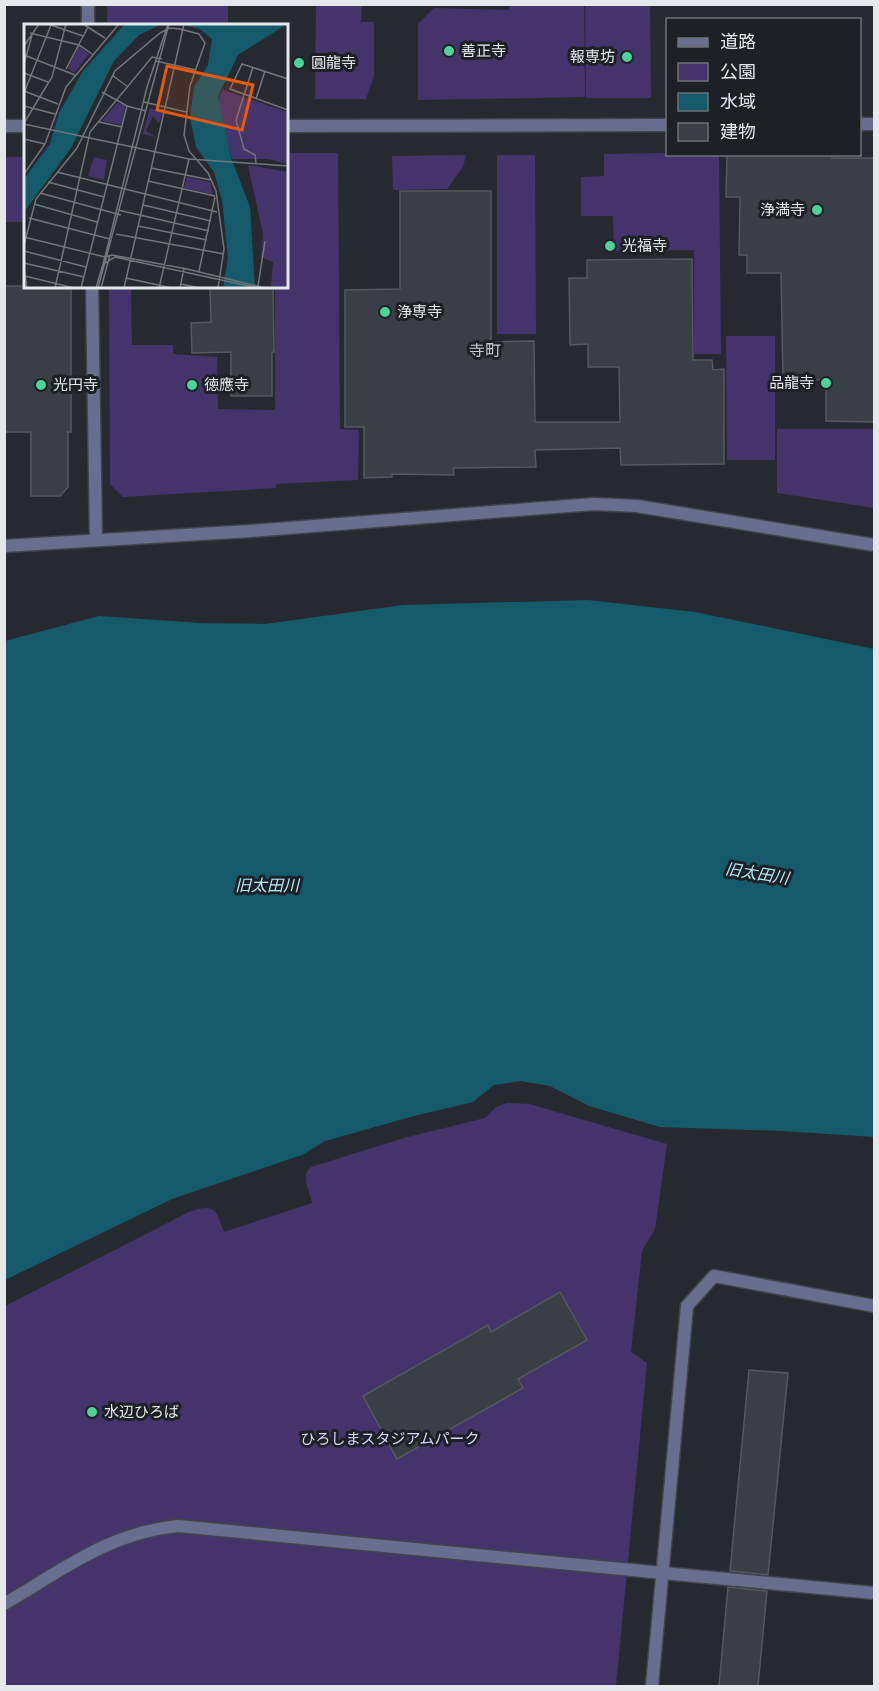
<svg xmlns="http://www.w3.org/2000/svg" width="879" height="1691" font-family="'Source Sans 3','Noto Sans JP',sans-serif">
  <rect width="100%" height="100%" fill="#262a30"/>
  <!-- green -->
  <g fill="#44346b">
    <rect x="107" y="5" width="121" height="20"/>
    <path d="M316,5H362L361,22H374V76L366,99H315Z"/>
    <path d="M510,5H584L585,97L418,100V24L434,8L509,10Z"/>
    <path d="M585,5H650L651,98H586Z"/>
    <path d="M287,153H338L340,429L359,430L358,480L276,484V488L123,497L110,484L109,287H131L132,345H173V354L217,357L218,409L275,410V287L286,286Z"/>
    <path d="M667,153L668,154L719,155L721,354H694V250L614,251L613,216H581V177L604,176V154Z"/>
    <path d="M466,155L463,167L447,189L393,190L392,156Z"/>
    <path d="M497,155H535L536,334H497Z"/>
    <rect x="5" y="157" width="20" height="65"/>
    <path d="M726,336H775V460H727Z"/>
    <path d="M777,429H874V508L777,493Z"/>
    <path d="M507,1103L529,1104L667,1144L655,1229L642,1251L631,1352L647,1363L616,1686H5V1306L191,1211C217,1203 216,1211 224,1232L312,1203C310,1191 300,1176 311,1167L404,1138L485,1118L496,1107Z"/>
  </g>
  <!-- water -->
  <path fill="#155a6b" d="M588,600L695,612L874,649V1137L782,1131L660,1127L589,1106L550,1086L521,1081L494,1085L473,1102L414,1116L325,1141L302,1155L172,1199L5,1280V641L99,616L201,623L265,624L403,605Z"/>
  <!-- building -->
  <g fill="#393f44" stroke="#53595e" stroke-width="1.5">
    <path d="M832,154V158H874V422L826,421V380L783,379L781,273H747V255H739L740,197H726L727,155Z"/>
    <path d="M400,191H491V342L534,341L535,422H620L619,367H588V344L570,345L569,278H587V260L692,259L693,360H712L713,370L724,369V464L621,465L620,448L535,450L536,467L453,468L454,475L392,474V477L364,478V427H345V290L400,289Z"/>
    <path d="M4,286H71V432H68V487L60,496H31V432H4Z"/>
    <path d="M273,286L274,352H272V396H231V352L192,353L191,323L211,322L210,287Z"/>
    <path d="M560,1292L587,1340L518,1379L523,1388L397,1459L363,1396L488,1325L491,1332Z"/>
    <path d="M749,1370L788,1373L768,1575L730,1571Z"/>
    <path d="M728,1587L767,1591L758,1686H719Z"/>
  </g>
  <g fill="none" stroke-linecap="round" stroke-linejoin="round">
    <defs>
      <g id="minor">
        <path d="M88,4V26"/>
        <path d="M92,286L96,540"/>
        <path d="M687,1306L714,1276L874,1306"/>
        <path d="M663,1573L874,1593"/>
      </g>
      <g id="tertiary">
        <path d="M860,124H874"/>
        <path d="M4,126H26"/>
        <path d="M286,126L668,125"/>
        <path d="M4,546L250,531L594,504L637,506L874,545"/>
        <path d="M4,1604C63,1570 108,1533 178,1526L663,1573"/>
        <path d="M652,1686L687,1306"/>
      </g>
    </defs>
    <!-- minor casing -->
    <use href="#minor" stroke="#41454a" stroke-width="15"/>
    <!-- tertiary casing -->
    <use href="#tertiary" stroke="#41454a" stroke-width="15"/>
    <!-- minor -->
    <use href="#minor" stroke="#676e90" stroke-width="12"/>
    <!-- tertiary -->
    <use href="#tertiary" stroke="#676e90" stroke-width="12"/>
  </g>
  <!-- markers -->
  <g fill="#4cd39a" stroke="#1d2126" stroke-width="2">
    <circle cx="449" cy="51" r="6"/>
    <circle cx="627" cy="57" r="6"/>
    <circle cx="299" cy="63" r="6"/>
    <circle cx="817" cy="210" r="6"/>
    <circle cx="610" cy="246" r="6"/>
    <circle cx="385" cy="312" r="6"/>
    <circle cx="826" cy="383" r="6"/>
    <circle cx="41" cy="385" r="6"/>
    <circle cx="192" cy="385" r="6"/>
    <circle cx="92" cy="1412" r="6"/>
  </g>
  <g text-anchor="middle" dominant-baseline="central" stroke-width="6" stroke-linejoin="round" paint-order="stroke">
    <!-- poi labels -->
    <g font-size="15" fill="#e5e8eb" stroke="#1d2126" text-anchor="start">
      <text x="461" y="51">善正寺</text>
      <text x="615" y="57" text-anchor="end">報専坊</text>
      <text x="311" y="63">圓龍寺</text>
      <text x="805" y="210" text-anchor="end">浄満寺</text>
      <text x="622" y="246">光福寺</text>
      <text x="397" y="312">浄専寺</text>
      <text x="814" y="383" text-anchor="end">品龍寺</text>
      <text x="53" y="385">光円寺</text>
      <text x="204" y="385">徳應寺</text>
      <text x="104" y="1412">水辺ひろば</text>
    </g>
    <!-- park labels -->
    <g font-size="15" fill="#dad1fc" stroke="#1d2126">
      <text x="390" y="1439">ひろしまスタジアムパーク</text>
    </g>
    <!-- neighbourhood labels -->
    <g font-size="16" fill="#c4c9d0" stroke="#1d2126">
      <text x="485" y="351">寺町</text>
    </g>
    <!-- water labels -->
    <g font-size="16" font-style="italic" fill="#b2e8f8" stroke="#1d2126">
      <text transform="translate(757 874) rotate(9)">旧太田川</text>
      <text x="267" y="886">旧太田川</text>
    </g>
  </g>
  <!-- overview -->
  <g transform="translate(24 24)">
    <rect width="264" height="264" fill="#262a30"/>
    <path d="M55,22L65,30L50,49L44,44ZM199,66L264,88V140L244,135H208L196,91L195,73ZM93,79L101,82L97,101L78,97ZM126,84L138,89L135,99L129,92L122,107L132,113L119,110ZM70,133L83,136L80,156L64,152ZM224,141L264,148V264L247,262L249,238L237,233L239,210ZM163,153L186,158L189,170L160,164Z" fill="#44346b"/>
    <path d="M101,0H138L115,11L90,37L47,124L0,188V155L26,120L35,89L59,47ZM155,0H263L214,31L194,72L207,134L226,183L231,264H199L204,234L198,176L190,148L172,123L166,93L170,63L184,41L188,15L176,5Z" fill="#155a6b"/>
    <path fill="none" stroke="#72767b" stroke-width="1.5" d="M24,0L59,12M59,0L81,14M6,9L55,21L68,30M0,22L15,0M0,31L51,51M132,37L172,46M0,40L8,11M229,43L212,96L220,125L231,131L232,139M42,45L64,3M0,49L24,58M88,51L104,63M264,55L218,40L206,65L264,86M0,67L34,80M78,68L103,82L122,87M0,69L27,1M232,75L241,47M120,78L162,88M0,82L31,90M75,98L98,103M0,99L28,53L42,0M0,100L165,135L264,142M0,115L21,120M127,144L187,156M33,148L193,188M0,150L21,120L42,63L95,0M124,157L191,172M24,158L80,173M16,169L97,191M10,180L73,198M119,181L187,197M94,186L185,207M5,194L86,215M114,202L183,216M92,210L200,230M0,213L81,233M0,221L12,175L53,124L91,47L136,9L146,4L156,5L175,10L181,19L166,62L160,111L165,127L184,149L192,167L200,225L194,264M0,227L62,243M81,233L123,63L144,0M81,233L88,231L163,245L241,264M0,239L60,253M81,239L91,233L234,264M0,245L3,264M175,247L191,173M1,252L50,264M102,254L148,264M157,260L176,264M234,262L241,217M31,264L66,108L128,33L138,35M57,264L103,82M72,264L81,233M74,264L145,0M77,264L86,231M100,264L160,0M135,264L165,135M156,264L160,244"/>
    <path fill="#e8590c" fill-opacity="0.15" stroke="#e8590c" stroke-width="3" d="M143,42L229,61L218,106L133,86Z"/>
    <rect width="264" height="264" fill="none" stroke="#e5e8eb" stroke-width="3"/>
  </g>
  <!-- border -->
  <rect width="879" height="1691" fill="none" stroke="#e5e8eb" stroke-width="12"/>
  <!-- legend -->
  <rect x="666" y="18" width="195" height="138" fill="#1d2126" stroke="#6d7175" stroke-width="1.5"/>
  <rect x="678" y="38" width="30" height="9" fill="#676e90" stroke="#6d7175" stroke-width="1.5"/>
  <text x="720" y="48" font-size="18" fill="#e5e8eb">道路</text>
  <rect x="678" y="63" width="30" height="18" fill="#44346b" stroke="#6d7175" stroke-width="1.5"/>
  <text x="720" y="78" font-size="18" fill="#e5e8eb">公園</text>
  <rect x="678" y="93" width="30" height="18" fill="#155a6b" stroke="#6d7175" stroke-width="1.5"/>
  <text x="720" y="108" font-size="18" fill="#e5e8eb">水域</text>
  <rect x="678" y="123" width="30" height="18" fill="#393f44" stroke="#6d7175" stroke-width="1.5"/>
  <text x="720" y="138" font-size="18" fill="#e5e8eb">建物</text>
</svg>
